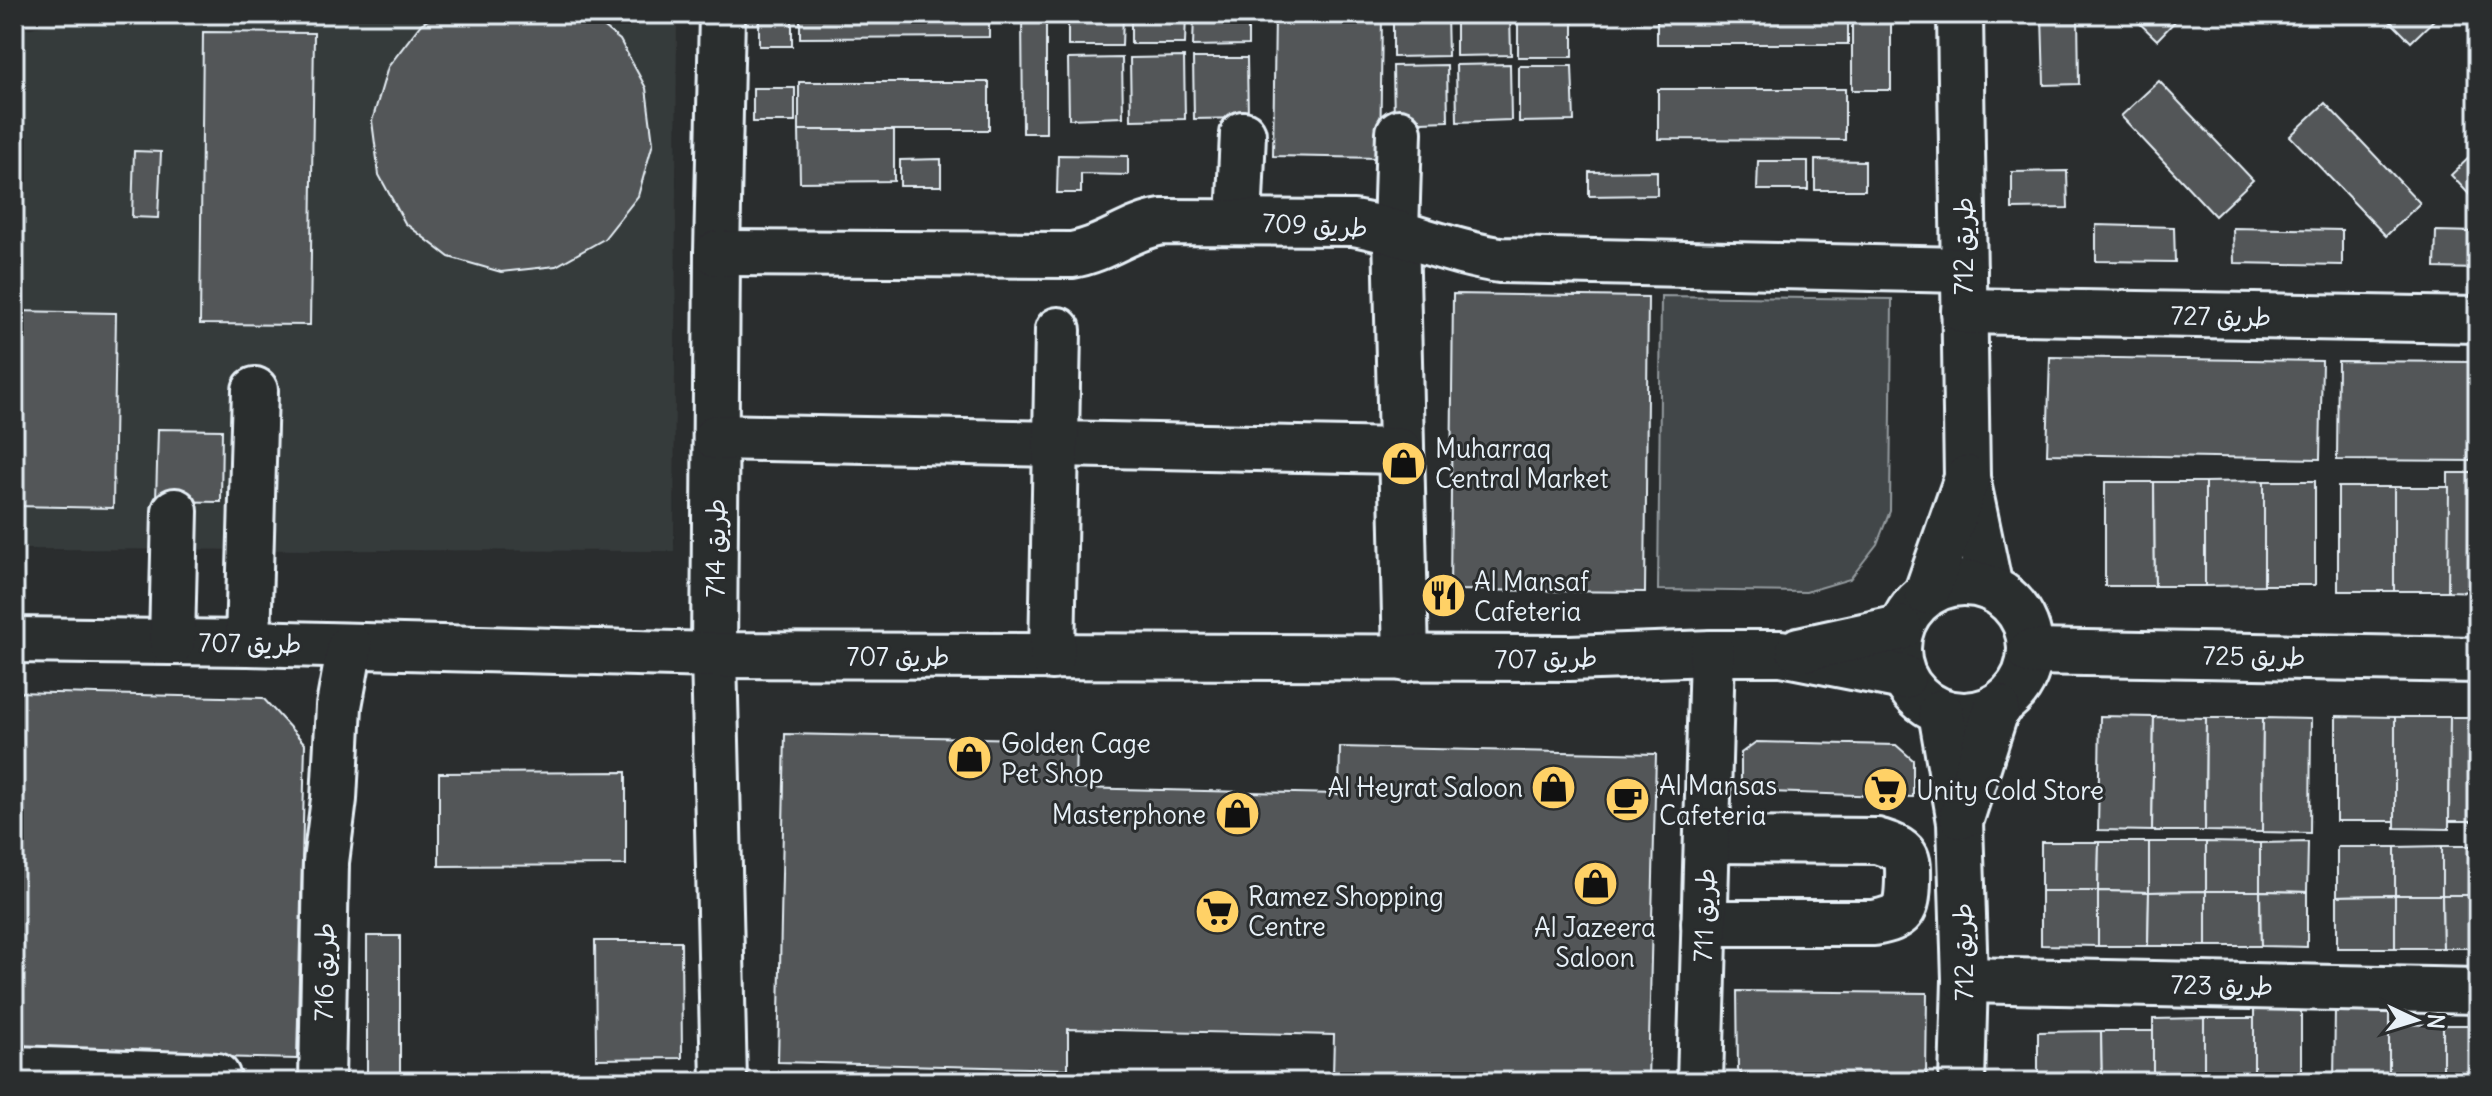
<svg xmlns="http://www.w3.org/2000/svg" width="2492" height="1096" font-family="Delius,'Playpen Sans Arabic',sans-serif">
  <rect width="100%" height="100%" fill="#2a2d2e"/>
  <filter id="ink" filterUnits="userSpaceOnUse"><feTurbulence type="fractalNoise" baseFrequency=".0125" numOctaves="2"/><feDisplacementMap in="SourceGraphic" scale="16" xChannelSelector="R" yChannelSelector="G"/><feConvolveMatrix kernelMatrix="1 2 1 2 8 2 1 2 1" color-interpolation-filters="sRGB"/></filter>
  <g filter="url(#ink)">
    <!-- built -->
    <path fill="#363a3b" d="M107,14H677L674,551L14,549V31Z"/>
    <!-- green -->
    <path fill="#424648" stroke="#959ca0" stroke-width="2" d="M1661,296L1892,299L1890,511L1877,544L1850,579L1806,592L1658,590Z"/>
    <!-- building -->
    <g fill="#535759" stroke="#e8f1f8" stroke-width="2">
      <path d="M439,14H587L620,40L646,88L653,143L638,196L604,239L556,266L501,272L449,257L405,223L379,175L372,121L388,67L421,24Z"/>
      <rect x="759" y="14" width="33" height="32"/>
      <path d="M800,14H989V37L800,38Z"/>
      <path d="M1022,14H1046V133H1023Z"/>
      <path d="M1068,14H1123L1122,46H1068Z"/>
      <path d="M1131,14H1186L1185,44H1131Z"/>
      <path d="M1194,14H1248V45L1193,46Z"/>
      <path d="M1275,14H1371V15Z"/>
      <path d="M1275,14L1382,16L1380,158L1273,156Z"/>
      <path d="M1393,14H1447L1448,56L1393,57Z"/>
      <path d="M1456,14H1510L1511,55L1456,56Z"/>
      <rect x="1518" y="14" width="55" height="43"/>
      <rect x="1657" y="14" width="191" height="30"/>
      <path d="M2130,14H2182L2157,40Z"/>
      <path d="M2383,14H2440L2411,42Z"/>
      <path d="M2078,15L2079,84L2044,85L2042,16Z"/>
      <rect x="1852" y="19" width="39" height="71"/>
      <path d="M203,32L314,33L310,325L200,324Z"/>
      <path d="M1184,57L1185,119L1131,120L1130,58Z"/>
      <path d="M1122,58L1123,117L1069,119L1068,59Z"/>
      <path d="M1193,58H1247L1248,118L1194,119Z"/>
      <path d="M1510,64L1511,120L1457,122L1456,65Z"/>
      <path d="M1447,65L1448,121L1394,123L1393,66Z"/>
      <path d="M1519,66H1572L1574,121L1519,122Z"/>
      <path d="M2159,81L2253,180L2215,216L2121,116Z"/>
      <rect x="799" y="82" width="190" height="48"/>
      <rect x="753" y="88" width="42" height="34"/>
      <path d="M1658,89H1845V140L1658,139Z"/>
      <path d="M2325,103L2420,203L2386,236L2290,136Z"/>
      <path d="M799,130H894V181L800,182Z"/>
      <path d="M2478,149V204L2451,175Z"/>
      <path d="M134,151L161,152L158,218L132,217Z"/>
      <path d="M1058,155L1128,156V175L1081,174V193H1057Z"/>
      <path d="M941,159V186H900V160Z"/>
      <path d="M1815,160L1865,161V190H1815Z"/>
      <path d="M1758,161H1808V190H1757Z"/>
      <path d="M1657,171V195L1589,196V172Z"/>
      <path d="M2067,171L2068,208L2012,209V172Z"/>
      <path d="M2096,225L2174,227L2175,262L2096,261Z"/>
      <path d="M2233,228L2342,230V265L2234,263Z"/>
      <path d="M2436,231L2478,232V269L2435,268Z"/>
      <path d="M1453,294L1648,297L1645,592L1450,590Z"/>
      <path d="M14,311L116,313L113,508L14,506Z"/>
      <path d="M2050,357L2322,361L2320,459L2047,454Z"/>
      <path d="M2338,361L2478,362V461L2337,460Z"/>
      <path d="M158,429L222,430L221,502L156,501Z"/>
      <path d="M2448,473H2478V592L2448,591Z"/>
      <path d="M2264,481V585L2205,586V482Z"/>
      <rect x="2264" y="481" width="51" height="104"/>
      <path d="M2105,482H2154L2155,586H2105Z"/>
      <path d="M2154,482H2205V586H2155Z"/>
      <rect x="2338" y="487" width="56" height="104"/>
      <path d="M2394,487H2449L2448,591H2394Z"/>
      <path d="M14,692L263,698L305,744L297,1059L14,1052Z"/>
      <path d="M2100,716L2154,717L2152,831L2098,830Z"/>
      <path d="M2336,716L2395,717V821H2336Z"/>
      <path d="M2154,717L2206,718L2205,831H2152Z"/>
      <path d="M2395,717H2450L2449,829L2395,828Z"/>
      <path d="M2450,717H2478V821H2449Z"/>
      <path d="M2206,718H2263L2262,832L2205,831Z"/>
      <path d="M2263,718L2311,719L2310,833L2262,832Z"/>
      <path d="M785,734L1076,740L1075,788L1339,794L1340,747L1656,754L1648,1082L1333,1076L1334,1035L1068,1029V1069L778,1062Z"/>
      <path d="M1756,742L1896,745L1913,760V797L1741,791V753Z"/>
      <path d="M626,772V865L439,866V773Z"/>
      <path d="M2041,842H2099L2098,891H2041Z"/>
      <path d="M2099,842H2149V892L2098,891Z"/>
      <path d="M2149,842H2206V891L2149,892Z"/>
      <path d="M2206,842L2260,843V891H2206Z"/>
      <path d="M2308,842L2307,892L2260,891V843Z"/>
      <path d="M2442,846V895H2395V847Z"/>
      <rect x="2442" y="846" width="36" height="49"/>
      <path d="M2337,847H2395V895L2337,896Z"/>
      <path d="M2041,891H2098V946L2041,945Z"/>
      <path d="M2098,891L2149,892L2148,946H2098Z"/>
      <path d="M2206,891V946H2148L2149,892Z"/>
      <path d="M2206,891H2260L2261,946H2206Z"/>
      <path d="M2260,891L2307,892V947L2261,946Z"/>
      <path d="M2395,895V948H2337V896Z"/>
      <path d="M2395,895H2442L2443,948H2395Z"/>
      <path d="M2442,895H2478V948H2443Z"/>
      <rect x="367" y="936" width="33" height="146"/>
      <path d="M595,941H681L682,1058L596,1059Z"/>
      <path d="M1737,991L1927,993L1926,1077L1921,1082H1748L1738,1070Z"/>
      <path d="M2301,1005V1082H2254V1006Z"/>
      <path d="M2335,1008H2389V1082H2334Z"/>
      <path d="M2204,1018V1082H2153V1019Z"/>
      <rect x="2204" y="1018" width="50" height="64"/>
      <path d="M2389,1024L2443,1025V1082H2389Z"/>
      <rect x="2443" y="1025" width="35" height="57"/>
      <path d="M2101,1031L2102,1082H2038V1032Z"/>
      <path d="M2101,1031H2153V1082H2102Z"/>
    </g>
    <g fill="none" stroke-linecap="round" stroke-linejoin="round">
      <defs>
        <g id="minor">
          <path d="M722,14L717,253L714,655L724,1082"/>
          <path d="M1960,14L1967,478L1990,588"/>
          <path d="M1399,132L1396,232L1406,659"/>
          <path d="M1239,221L1243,134"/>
          <path d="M717,253L1072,255C1105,250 1130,227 1162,222L1353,223C1404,231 1449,253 1500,260L1964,270"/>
          <path d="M1964,311L2478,320"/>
          <path d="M716,437L1400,451"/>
          <circle cx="1964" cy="649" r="66"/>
          <path d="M1927,592L1967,478"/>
          <path d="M14,640L248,643L714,655L1569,658L1712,653H1781L1903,677"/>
          <path d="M172,642L175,511"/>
          <path d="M248,643L255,390"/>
          <path d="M1799,650L1900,628"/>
          <path d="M2030,652L2478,660"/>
          <path d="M1052,657L1058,330"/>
          <path d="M1941,712L1960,822L1965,980L1962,1082"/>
          <path d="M1962,816L1997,707"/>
          <path d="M1704,923H1874C1904,917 1907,911 1908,881C1908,874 1909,862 1905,856C1899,847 1886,844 1877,841L1707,840"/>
          <path d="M1965,980L2478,991"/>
          <path d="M14,1069L217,1076"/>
          <path d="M322,1082L326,862L334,799L339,706L350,646"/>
          <path d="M1700,1082L1712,653"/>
        </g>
      </defs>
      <!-- minor casing -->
      <use href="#minor" stroke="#e8f1f8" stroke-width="50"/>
      <!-- minor -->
      <use href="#minor" stroke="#2a2d2e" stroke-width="44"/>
    </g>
  </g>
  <!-- icons -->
  <defs>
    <symbol id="shop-disc" viewBox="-11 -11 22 22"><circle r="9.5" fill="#ffd166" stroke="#2a2d2e"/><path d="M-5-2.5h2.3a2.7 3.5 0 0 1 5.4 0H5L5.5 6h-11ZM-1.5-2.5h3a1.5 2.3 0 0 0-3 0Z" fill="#111"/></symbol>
    <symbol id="restaurant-disc" viewBox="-11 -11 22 22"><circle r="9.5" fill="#ffd166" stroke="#2a2d2e"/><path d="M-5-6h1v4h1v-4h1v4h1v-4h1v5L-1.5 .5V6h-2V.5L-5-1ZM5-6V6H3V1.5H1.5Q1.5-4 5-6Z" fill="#111"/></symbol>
    <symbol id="supermarket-disc" viewBox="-11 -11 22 22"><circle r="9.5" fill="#ffd166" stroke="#2a2d2e"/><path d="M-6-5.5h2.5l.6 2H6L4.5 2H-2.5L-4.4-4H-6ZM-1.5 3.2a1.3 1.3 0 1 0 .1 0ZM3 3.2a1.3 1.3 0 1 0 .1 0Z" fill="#111"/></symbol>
    <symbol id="cafe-disc" viewBox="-11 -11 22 22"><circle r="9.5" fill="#ffd166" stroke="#2a2d2e"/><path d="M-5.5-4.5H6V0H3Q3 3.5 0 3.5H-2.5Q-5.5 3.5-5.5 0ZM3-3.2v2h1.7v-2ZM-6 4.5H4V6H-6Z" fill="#111"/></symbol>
  </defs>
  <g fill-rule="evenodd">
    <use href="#shop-disc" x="1378" y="438" width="51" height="51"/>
    <use href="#restaurant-disc" x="1418" y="570" width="51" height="51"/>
    <use href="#shop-disc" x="944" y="732" width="51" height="51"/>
    <use href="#shop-disc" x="1528" y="762" width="51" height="51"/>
    <use href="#supermarket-disc" x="1860" y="764" width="51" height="51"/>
    <use href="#cafe-disc" x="1602" y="774" width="51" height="51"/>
    <use href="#shop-disc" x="1212" y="788" width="51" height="51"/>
    <use href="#shop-disc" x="1570" y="858" width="51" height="51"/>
    <use href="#supermarket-disc" x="1192" y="886" width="51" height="51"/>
  </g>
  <g text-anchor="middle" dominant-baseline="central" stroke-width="6" stroke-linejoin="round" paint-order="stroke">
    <!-- street labels -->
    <g font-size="26" fill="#e8f1f8" stroke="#2a2d2e">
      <text transform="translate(1315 225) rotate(3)">طريق 709</text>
      <text transform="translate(1963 246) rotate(-90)">طريق 712</text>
      <text transform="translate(2221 316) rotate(1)">طريق 727</text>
      <text transform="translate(715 548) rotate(-90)">طريق 714</text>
      <text transform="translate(250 643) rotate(1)">طريق 707</text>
      <text x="898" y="656">طريق 707</text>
      <text transform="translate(2254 656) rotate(1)">طريق 725</text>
      <text transform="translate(1546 658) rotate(-1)">طريق 707</text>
      <text transform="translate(1704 915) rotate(-88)">طريق 711</text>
      <text transform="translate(1963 952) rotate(-91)">طريق 712</text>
      <text transform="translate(324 972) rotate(-89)">طريق 716</text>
      <text transform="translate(2222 985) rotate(1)">طريق 723</text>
    </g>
    <!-- poi labels -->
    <g font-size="26" fill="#e8f1f8" stroke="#2a2d2e" text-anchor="start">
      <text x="1435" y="448">Muharraq<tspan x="1435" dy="30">Central Market</tspan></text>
      <text x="1474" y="581">Al Mansaf<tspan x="1474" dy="30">Cafeteria</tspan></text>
      <text x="1001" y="743">Golden Cage<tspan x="1001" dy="30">Pet Shop</tspan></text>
      <text x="1659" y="785">Al Mansas<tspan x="1659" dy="30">Cafeteria</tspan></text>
      <text x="1523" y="787" text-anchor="end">Al Heyrat Saloon</text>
      <text x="1916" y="790">Unity Cold Store</text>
      <text x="1206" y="814" text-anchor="end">Masterphone</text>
      <text x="1248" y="896">Ramez Shopping<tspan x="1248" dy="30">Centre</tspan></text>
      <text x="1595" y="927" text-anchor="middle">Al Jazeera<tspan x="1595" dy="30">Saloon</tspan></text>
    </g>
  </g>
  <!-- margin -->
  <rect width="2492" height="1096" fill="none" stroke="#2a2d2e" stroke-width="48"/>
  <rect x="24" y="24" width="2444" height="1048" fill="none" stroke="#e8f1f8" stroke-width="3" filter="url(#ink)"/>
  <!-- north arrow -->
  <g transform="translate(2416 1020) rotate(94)" stroke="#2a2d2e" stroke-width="6" paint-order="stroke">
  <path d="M0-6L14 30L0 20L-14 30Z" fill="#e8f1f8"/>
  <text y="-12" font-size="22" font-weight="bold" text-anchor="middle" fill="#e8f1f8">N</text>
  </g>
</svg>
